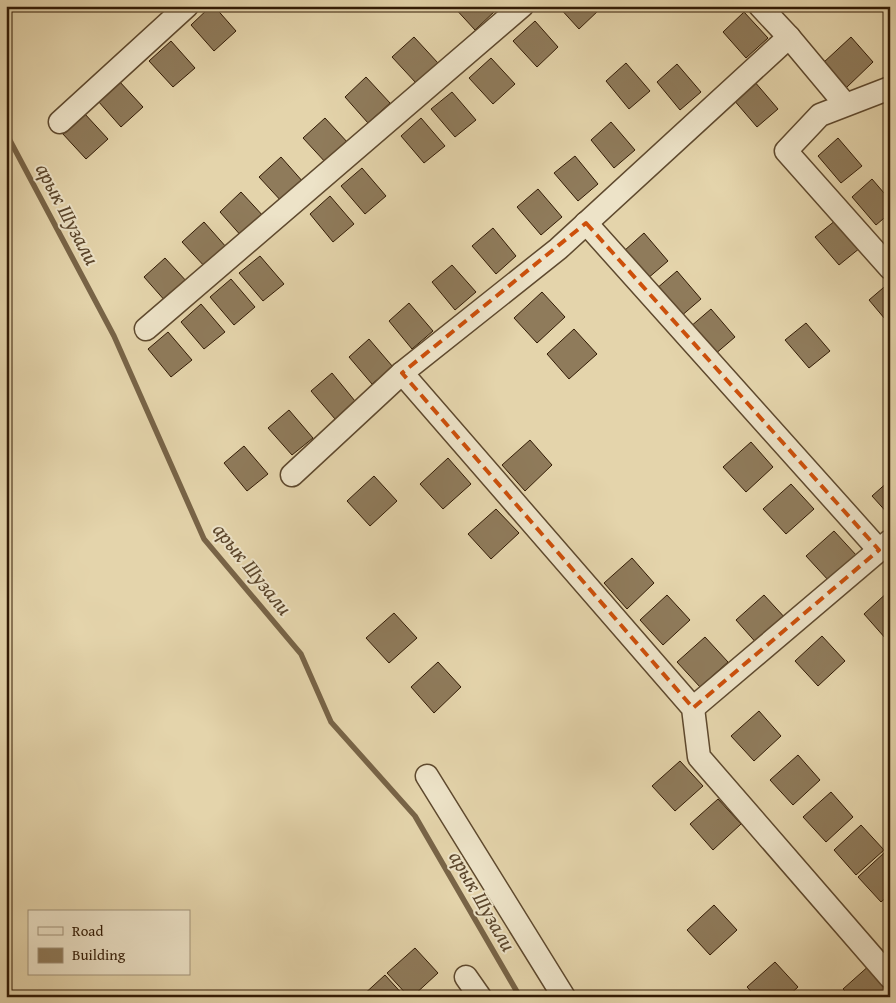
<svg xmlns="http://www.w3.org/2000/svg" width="896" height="1003" font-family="'Gentium Book Plus',serif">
  <rect width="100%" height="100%" fill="#e4d4ab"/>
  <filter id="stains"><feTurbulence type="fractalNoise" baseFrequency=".004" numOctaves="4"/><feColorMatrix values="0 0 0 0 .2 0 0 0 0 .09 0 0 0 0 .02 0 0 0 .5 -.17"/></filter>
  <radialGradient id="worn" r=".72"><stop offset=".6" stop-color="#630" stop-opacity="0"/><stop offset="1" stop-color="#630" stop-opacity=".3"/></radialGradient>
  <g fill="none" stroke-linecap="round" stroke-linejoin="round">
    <!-- stream -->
    <path stroke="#786447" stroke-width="5.5" d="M6,133L114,336L204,539L301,654L331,722L415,816L520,997"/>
  </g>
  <!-- building -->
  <g fill="#8f7b5b" stroke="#321b05">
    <path d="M211,6H214L236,31L214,51L191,25Z"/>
    <path d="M453,6H492L496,10L475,30Z"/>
    <path d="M558,6H598L600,9L579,29Z"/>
    <path d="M744,12L768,38L746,58L723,32Z"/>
    <path d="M535,21L558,47L537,67L513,41Z"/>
    <path d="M414,37L438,63L416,83L392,57Z"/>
    <path d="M851,37L873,62L846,88L823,63Z"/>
    <path d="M171,41L195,68L173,87L149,61Z"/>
    <path d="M491,58L515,84L493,104L469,78Z"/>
    <path d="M626,63L650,91L629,109L606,81Z"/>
    <path d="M677,64L701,92L680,110L657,82Z"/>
    <path d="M366,77L390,103L368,123L345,97Z"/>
    <path d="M119,81L143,107L121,127L98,101Z"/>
    <path d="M754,81L778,109L757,127L733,99Z"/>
    <path d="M452,92L476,120L455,137L431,109Z"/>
    <path d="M84,113L108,139L86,159L62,133Z"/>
    <path d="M325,118L349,144L327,164L303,138Z"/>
    <path d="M421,118L445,146L424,163L401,136Z"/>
    <path d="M611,122L635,150L614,168L591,140Z"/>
    <path d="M838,138L862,166L841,183L818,156Z"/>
    <path d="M575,156L598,184L578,201L554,173Z"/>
    <path d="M281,157L304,183L283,203L259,177Z"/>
    <path d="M362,168L386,196L365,214L341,186Z"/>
    <path d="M872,179L890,200V213L876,225L852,197Z"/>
    <path d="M538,189L562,217L541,235L517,207Z"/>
    <path d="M241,192L265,218L243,238L220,212Z"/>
    <path d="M330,196L354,224L333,242L310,214Z"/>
    <path d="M836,220L860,248L839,265L815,237Z"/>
    <path d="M204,222L227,248L206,268L182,242Z"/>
    <path d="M493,228L516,256L496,274L472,246Z"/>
    <path d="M644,233L668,261L647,279L624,251Z"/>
    <path d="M260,256L284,284L263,301L239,273Z"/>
    <path d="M165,258L189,284L167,303L144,277Z"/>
    <path d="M452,265L476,292L455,310L432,282Z"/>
    <path d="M677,271L701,299L680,317L656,289Z"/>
    <path d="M231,279L255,307L234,325L210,297Z"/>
    <path d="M890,282V325L869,300Z"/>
    <path d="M542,292L565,317L537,343L514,318Z"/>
    <path d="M409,303L433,331L412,349L389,321Z"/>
    <path d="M201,304L225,332L204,349L181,322Z"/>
    <path d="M711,309L735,337L714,355L690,327Z"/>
    <path d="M806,323L830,351L809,368L785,340Z"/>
    <path d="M574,329L597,354L569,379L547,354Z"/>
    <path d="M168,332L192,360L171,377L148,349Z"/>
    <path d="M369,339L393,367L372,384L349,357Z"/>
    <path d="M332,373L355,401L335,419L311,391Z"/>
    <path d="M289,410L313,438L292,455L268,428Z"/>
    <path d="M530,440L552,465L525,491L502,465Z"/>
    <path d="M751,442L773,467L746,492L723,467Z"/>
    <path d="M244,446L268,474L247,491L224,463Z"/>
    <path d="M448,458L471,484L443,509L420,484Z"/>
    <path d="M374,476L397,501L370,526L347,501Z"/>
    <path d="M890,480V516L872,496Z"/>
    <path d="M791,484L814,509L786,534L763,509Z"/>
    <path d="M496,509L519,533L491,559L468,534Z"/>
    <path d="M834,531L857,556L829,581L806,556Z"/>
    <path d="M632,558L654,583L627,609L604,583Z"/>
    <path d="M890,590V636L886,639L864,614Z"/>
    <path d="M667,595L690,620L663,645L640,620Z"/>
    <path d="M764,595L787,620L759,646L736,620Z"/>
    <path d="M394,613L417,638L389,663L366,638Z"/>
    <path d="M822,636L845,661L818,686L795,661Z"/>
    <path d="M705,637L728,662L700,687L677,662Z"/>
    <path d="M438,662L461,687L434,713L411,687Z"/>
    <path d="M759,711L781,736L754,761L731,736Z"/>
    <path d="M798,755L820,780L793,805L770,780Z"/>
    <path d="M680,761L703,786L675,811L652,786Z"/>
    <path d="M831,792L853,817L826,842L803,817Z"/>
    <path d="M718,799L741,824L713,850L690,824Z"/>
    <path d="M861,825L884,850L856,875L834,850Z"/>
    <path d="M885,852L890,857V894L881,902L858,877Z"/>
    <path d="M714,905L737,930L710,955L687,930Z"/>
    <path d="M415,948L438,973L412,997H409L387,973Z"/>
    <path d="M775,962L798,987L787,997H756L747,987Z"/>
    <path d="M871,964L890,985V993L885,997H850L843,989Z"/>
    <path d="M385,975L405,997H361Z"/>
  </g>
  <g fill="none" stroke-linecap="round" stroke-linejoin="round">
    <defs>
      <g id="minor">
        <path d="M760,6L789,37L845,104"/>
        <path d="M890,88L820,115L786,151L890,268"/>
        <path d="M60,122L187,6"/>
        <path d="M586,223L879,550"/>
        <path d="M146,329L522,6"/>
        <path d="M402,373L693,708L699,757L890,977"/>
        <path d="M292,475L402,373L558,249L789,37"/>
        <path d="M693,708L890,541"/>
        <path d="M427,776L564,997"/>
        <path d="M466,977L480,997"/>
      </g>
    </defs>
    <!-- minor casing -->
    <use href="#minor" stroke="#5e492e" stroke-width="25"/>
    <!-- minor -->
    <use href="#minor" stroke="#ede3c8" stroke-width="22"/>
  </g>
  <!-- marked area -->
  <path fill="none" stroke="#cd500b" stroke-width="4" stroke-dasharray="10 6" stroke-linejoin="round" d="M586,223L879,550L693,708L402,373Z"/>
  <g text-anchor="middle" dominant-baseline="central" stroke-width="4" stroke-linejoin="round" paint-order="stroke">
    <!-- water labels -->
    <g font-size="21" font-style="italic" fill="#5b462c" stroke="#ede3c8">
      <text transform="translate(68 214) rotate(62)">арык Шузали</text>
      <text transform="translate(253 569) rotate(51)">арык Шузали</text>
      <text transform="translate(483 901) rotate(60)">арык Шузали</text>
    </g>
  </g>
  <!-- margin -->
  <rect width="896" height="1003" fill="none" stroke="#e4d4ab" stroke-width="25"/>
  <rect x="8" y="8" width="881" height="988" fill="none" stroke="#321b05" stroke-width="2.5"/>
  <rect x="12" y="12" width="871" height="978" fill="none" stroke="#321b05"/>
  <!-- legend -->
  <rect x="28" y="910" width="162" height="65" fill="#ede3c8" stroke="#a2937a"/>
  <rect x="38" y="927" width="25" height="8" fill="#ede3c8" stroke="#a2937a"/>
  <text x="72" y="936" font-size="15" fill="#321b05">Road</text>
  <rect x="38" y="948" width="25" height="15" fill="#8f7b5b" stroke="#a2937a"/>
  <text x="72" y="960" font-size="15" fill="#321b05">Building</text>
  <rect width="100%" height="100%" filter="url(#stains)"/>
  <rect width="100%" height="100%" fill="url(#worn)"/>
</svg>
